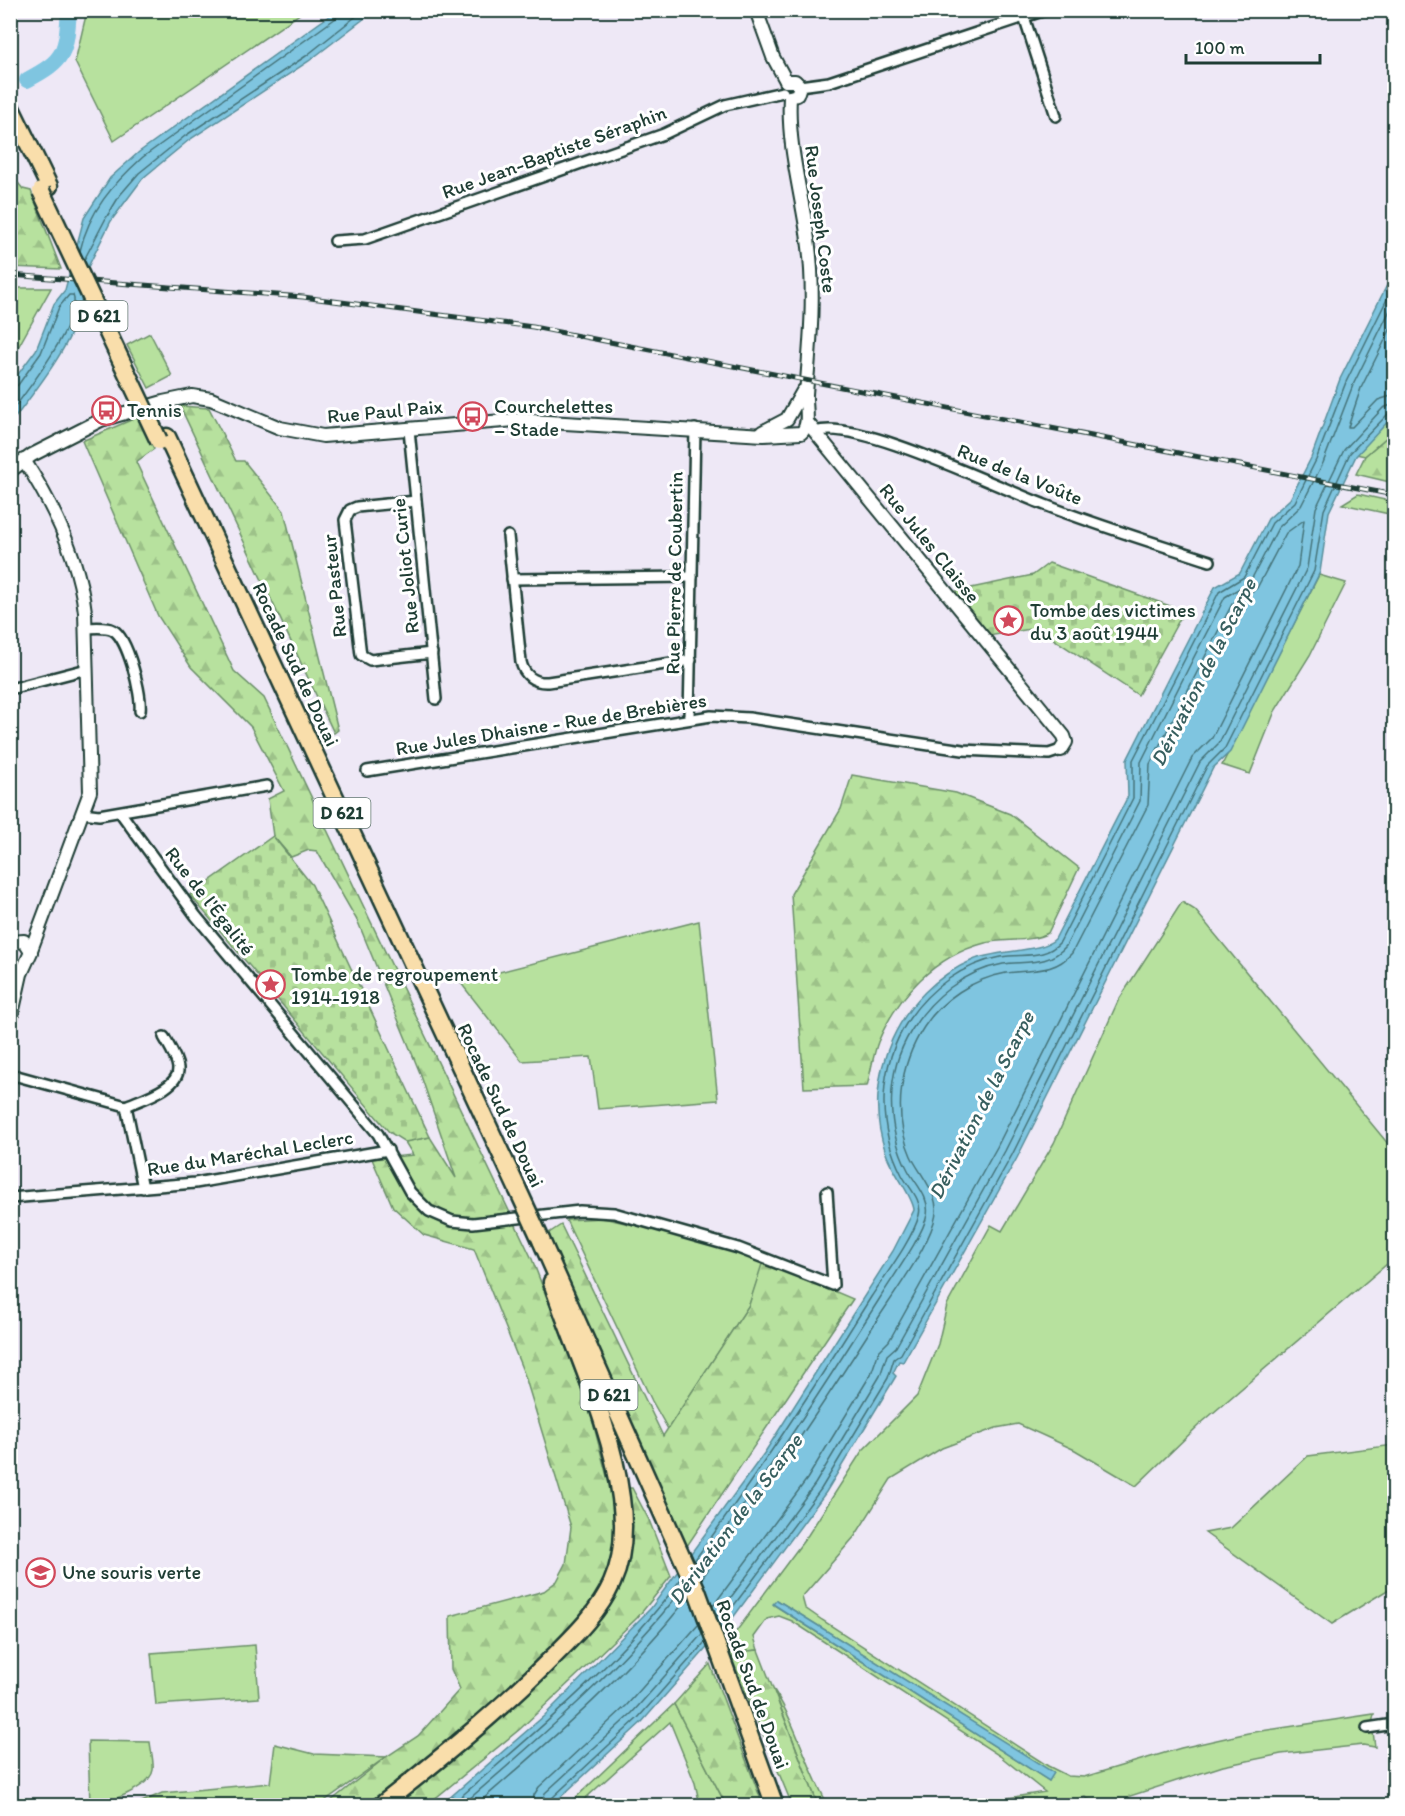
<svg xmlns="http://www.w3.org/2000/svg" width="1405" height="1816" font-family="Itim,sans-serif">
  <defs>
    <pattern id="forest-firs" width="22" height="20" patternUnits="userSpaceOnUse" patternTransform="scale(1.5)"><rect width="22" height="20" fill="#b7e19e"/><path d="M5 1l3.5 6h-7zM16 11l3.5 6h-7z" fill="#9dc289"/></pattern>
    <pattern id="cemetery-stones" width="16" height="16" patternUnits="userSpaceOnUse" patternTransform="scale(1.5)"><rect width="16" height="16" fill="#b7e19e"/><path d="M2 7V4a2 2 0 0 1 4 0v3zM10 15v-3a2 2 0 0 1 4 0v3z" fill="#9dc289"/></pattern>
  </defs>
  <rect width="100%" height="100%" fill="#eee8f6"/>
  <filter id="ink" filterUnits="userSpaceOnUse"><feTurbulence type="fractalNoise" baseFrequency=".0167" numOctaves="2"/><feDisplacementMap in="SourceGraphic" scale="12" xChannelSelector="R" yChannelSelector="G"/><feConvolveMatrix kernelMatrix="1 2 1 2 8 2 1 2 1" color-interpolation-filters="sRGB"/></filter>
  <g filter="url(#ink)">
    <!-- green -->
    <g fill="#b7e19e" stroke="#6b8f69" stroke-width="1.5" fill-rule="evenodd">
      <path d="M87,11V10L304,11L114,141L75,62Z"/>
      <path d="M11,288H51L11,360L10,288Z"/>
      <path d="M150,333L172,376L149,388L127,345Z"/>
      <path d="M1394,414V431L1365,456L1356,454Z"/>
      <path d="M1358,494L1394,502V515L1342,504Z"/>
      <path d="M1319,575L1346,583L1310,655L1275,711L1250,774L1222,765Z"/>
      <path d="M1182,902L1195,910L1394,1151V1258L1199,1425L1136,1486L1075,1450L1018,1424L996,1428L942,1448L891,1479L855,1536L802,1597L805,1608L822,1620L1048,1766L1068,1776L1084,1777L1181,1748L1248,1733L1374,1714L1372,1724L1375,1747L1363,1745L1281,1754L1223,1766L1130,1796L1127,1805H1099L1085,1797L1059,1805H964L1045,1792L1000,1756L792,1621L779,1616L767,1619L754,1637L758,1650L737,1652L732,1659L726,1645L808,1535L862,1451L917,1396L938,1344L947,1305L991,1225L1002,1231L1054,1143L1118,1001ZM777,1600L1053,1773L1049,1781L774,1605Z"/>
      <path d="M699,921L718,1100L598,1109L591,1057L522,1061L460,982Z"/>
      <path d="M603,1218L710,1242L765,1258L749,1305L668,1429L652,1401L566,1220Z"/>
      <path d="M1394,1445V1586L1332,1624L1205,1533L1231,1528L1308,1456Z"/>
      <path d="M255,1645L259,1698L156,1705L151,1653Z"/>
      <path d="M774,1690C797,1726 807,1768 828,1805H818Z"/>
      <path d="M674,1704L726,1805H700L695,1783L670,1722L578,1805L567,1806Z"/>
      <path d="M88,1741L150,1742C151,1751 154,1762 153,1770C151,1787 104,1806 90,1805Z"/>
      <path d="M275,1744L314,1754L386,1757L319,1805H135L162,1793L270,1783Z"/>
    </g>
    <!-- forest -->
    <g fill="url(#forest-firs)" stroke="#6b8f69" stroke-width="1.5">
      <path d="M10,173L23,189L31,191L61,269L11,267Z"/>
      <path d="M180,406L209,408L236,461H244L284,511L338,730L334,733Z"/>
      <path d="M138,417L154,449L136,462L234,671L264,698L532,1259L590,1411L610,1488H632L649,1520L671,1576L637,1618L589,1664L520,1729L427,1805H326L386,1757L418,1736L460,1689L451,1669L450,1616L544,1591L557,1581L566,1564L571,1527L525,1376L474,1249L424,1235L393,1207L372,1159L413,1155L405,1142L430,1137L456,1178L420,1073L358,922L317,851L309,850L291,857L273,836L268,799L284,791L251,727L191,667L158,616L82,441Z"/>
      <path d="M1394,431V483L1356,474L1365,456Z"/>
      <path d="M852,775L956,793L1010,814L1079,868L1048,933C1030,943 1005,938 985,943C935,956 898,995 878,1042C873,1055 871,1072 867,1086L804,1088L791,894L841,809Z"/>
      <path d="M561,1225L663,1436L749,1305L763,1261L853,1299L687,1546L546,1235Z"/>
      <path d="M758,1650L818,1805H792L732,1659L737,1652Z"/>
      <path d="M710,1664L763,1805H726L674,1704Z"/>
    </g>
    <!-- cemetery -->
    <g fill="url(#cemetery-stones)" stroke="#6b8f69" stroke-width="1.5">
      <path d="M1049,563L1184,611L1138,695L1037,628L988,636L952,592L1033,575Z"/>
      <path d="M273,836L312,885L430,1137L405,1142L389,1132L190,895Z"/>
    </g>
    <!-- water -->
    <g fill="#7fc5e0" stroke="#598f9b" stroke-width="1.5">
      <path d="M336,11H374L309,61L189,140L143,178L111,221L83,277C80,289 83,298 80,309C71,347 34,392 11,423L10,385L36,350L54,304L65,290L84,218L110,178L139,152Z"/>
      <path d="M1394,271V415L1356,456L1329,512L1320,572L1230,752L1213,768L1017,1158L903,1362L899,1361L893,1373L896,1376L826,1492L732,1619L642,1722L552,1805L440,1806L544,1716L651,1608L765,1452L893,1251L914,1210C913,1196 891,1170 886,1153C859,1078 900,990 973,960C995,950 1043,952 1055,939L1128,796L1127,760L1182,651L1215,587L1240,573L1268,519L1290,499L1311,458L1340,379Z"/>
      <path d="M777,1600L1054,1773L1049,1781L773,1604Z"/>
    </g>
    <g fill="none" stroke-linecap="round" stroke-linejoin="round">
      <!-- shore -->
      <g stroke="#457379" stroke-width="1.5">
        <path d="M80,251C89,211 113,184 143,157L336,18L339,10"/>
        <path d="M84,260L106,218L120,195L139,173L185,136L306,56L364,10"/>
        <path d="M1394,322L1361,388L1348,427H1352L1378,400L1394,395"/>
        <path d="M10,388L18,385L41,353L59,307L69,295H73C83,318 26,393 10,413"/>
        <path d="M694,1561C757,1475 815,1387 871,1297C884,1277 914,1237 919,1215C923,1200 908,1187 902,1175C876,1125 878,1066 909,1019C930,988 963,964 1001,957C1021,953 1045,960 1060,942L1133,798V760L1188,653L1219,592L1244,577L1272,523L1295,502L1316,460L1346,382L1394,285"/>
        <path d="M698,1569C762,1481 822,1390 880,1298C892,1278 923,1236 927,1215C930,1197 916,1185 908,1170C886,1128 885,1073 911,1031C931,998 964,971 1003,964C1026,961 1049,966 1066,946L1140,801L1141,762L1194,657L1225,597L1250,582L1278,528L1301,506L1323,463L1353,385L1394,302"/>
        <path d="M702,1578C761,1497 816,1415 870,1331C889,1300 924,1255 934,1222C943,1197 921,1177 911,1156C892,1114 900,1064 924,1027C942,999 973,979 1006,973C1031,969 1054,974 1072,953L1148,805L1150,764L1232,604L1257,588L1286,533L1304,520L1298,566L1212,738L1192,758L997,1147L889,1341L879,1351L871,1374L807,1479L713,1606"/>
        <path d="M717,1616L815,1484L880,1376L887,1355L896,1347L1005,1151L1200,762L1219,743L1307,568L1316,508L1344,450L1383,408L1394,404"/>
        <path d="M720,1624L821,1489L888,1378L894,1359L901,1354L1012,1155L1207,766L1225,748L1314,571L1324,510L1350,453L1388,414L1394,412"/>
        <path d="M450,1806C531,1736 617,1666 681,1579"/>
        <path d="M461,1806C540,1738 621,1669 684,1587"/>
        <path d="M475,1806C550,1741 628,1675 689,1596"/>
        <path d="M532,1806L534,1795L539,1787L626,1706L699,1624"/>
        <path d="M541,1806L545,1793L632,1713L702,1634"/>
        <path d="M548,1806L551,1799L638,1718L705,1642"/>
      </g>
      <!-- river -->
      <path stroke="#7fc5e0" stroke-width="16" d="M27,80C65,60 66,53 69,10"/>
      <defs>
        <g id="minor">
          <path d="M1024,17L1056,116"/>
          <path d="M800,86L829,82L1045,10"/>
          <path d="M335,241L365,239L664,134L725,105L783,92"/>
          <path d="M409,430L436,699"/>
          <path d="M816,432C856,417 1001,489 1045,505C1099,526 1155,543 1210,561"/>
          <path d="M416,501L357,507L350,510L345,520L361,655L370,660L432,653"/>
          <path d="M508,536L521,662C524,675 534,683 548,682L691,660"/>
          <path d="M512,579L692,577"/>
          <path d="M85,628C94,628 105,626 113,630C128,638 142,695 140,711"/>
          <path d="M10,689L87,669"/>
          <path d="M689,718L695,429"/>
          <path d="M367,771L711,716L749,718L963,750L1049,754L1061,750"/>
          <path d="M120,812L196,916L378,1134L410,1192L429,1211L452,1221L473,1223L580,1211L614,1213L738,1248L833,1285L827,1192"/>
          <path d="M83,813L99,815L267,786"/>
          <path d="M10,1074L126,1106C141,1099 180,1088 178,1068C177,1058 169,1046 164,1037"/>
          <path d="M126,1106L143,1188"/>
          <path d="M10,1198L195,1183L388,1150"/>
          <path d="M1367,1728L1394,1724"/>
        </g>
        <g id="tertiary">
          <path d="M756,10L773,57L786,81"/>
          <path d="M786,81H795L800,86L797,95L790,97"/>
          <path d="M807,422L1064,736L1066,742L1061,750"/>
          <path d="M762,432L787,419L803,391"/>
          <path d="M24,460C53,505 79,558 85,612L90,792L31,950"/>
          <path d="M10,471L32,455L101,420L163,402L192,396L211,399L280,428L323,436L515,420L764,435L801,433C811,425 805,406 806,394C810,344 815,297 809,247C803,198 787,147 790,97"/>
          <path d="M10,942L24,941L31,952L21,974L10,1023"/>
          <path d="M10,965L17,986"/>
        </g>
        <g id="trunk">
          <path d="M10,106L49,186"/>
          <path d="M167,437L518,1190"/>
          <path d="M541,1240L697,1591L775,1806"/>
          <path d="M380,1806C440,1759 499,1711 553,1657C575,1635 599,1612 612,1583C624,1556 625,1527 621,1498C612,1426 575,1351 552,1282"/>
        </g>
      </defs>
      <!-- minor casing -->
      <use href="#minor" stroke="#1f3d34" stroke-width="14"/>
      <!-- tertiary casing -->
      <use href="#tertiary" stroke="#1f3d34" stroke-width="16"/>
      <!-- trunk casing -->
      <use href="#trunk" stroke="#1f3d34" stroke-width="21"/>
      <!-- minor -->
      <use href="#minor" stroke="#fff" stroke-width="9"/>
      <!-- tertiary -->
      <use href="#tertiary" stroke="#fff" stroke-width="12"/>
      <!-- trunk -->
      <use href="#trunk" stroke="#f9deab" stroke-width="16"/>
      <defs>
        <path id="rail" d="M10,275L303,297L533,327L1394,495"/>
      </defs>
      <!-- rail casing -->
      <use href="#rail" stroke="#1f3d34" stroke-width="5"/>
      <!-- rail -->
      <use href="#rail" stroke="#fff" stroke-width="3" stroke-dasharray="9" stroke-linecap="butt"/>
      <defs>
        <g id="trunk-bridge">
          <path d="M41,191L159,441"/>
          <path d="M518,1190L541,1240"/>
        </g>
      </defs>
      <!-- trunk-bridge casing -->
      <use href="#trunk-bridge" stroke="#1f3d34" stroke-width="21" stroke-linecap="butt"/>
      <!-- trunk-bridge -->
      <use href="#trunk-bridge" stroke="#f9deab" stroke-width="16"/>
    </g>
  </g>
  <!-- icons -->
  <defs>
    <symbol id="bus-ring" viewBox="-11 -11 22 22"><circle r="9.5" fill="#fff" stroke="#d1495b" stroke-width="1.5"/><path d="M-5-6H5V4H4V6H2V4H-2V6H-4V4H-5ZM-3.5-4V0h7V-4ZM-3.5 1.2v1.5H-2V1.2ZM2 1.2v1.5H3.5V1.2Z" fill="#d1495b"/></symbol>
    <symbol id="sight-ring" viewBox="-11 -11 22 22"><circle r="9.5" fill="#fff" stroke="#d1495b" stroke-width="1.5"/><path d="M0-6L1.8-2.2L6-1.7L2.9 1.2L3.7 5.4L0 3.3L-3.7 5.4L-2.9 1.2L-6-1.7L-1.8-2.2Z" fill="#d1495b"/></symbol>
    <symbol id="school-ring" viewBox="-11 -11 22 22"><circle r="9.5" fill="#fff" stroke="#d1495b" stroke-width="1.5"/><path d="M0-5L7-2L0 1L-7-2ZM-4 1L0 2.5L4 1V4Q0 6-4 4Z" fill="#d1495b"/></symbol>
  </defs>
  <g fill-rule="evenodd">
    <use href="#bus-ring" x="90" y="394" width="33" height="33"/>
    <use href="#bus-ring" x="456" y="400" width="33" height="33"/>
    <use href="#sight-ring" x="992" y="604" width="33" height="33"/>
    <use href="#sight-ring" x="254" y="968" width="33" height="33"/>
    <use href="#school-ring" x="24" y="1556" width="33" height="33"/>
  </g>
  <g text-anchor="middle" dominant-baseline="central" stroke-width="6" stroke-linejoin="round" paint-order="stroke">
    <!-- shield labels -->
    <g fill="#fff" stroke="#627771" stroke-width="1.5">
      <rect x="70.5" y="301" width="57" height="30" rx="4.5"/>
      <rect x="313.5" y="798" width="57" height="30" rx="4.5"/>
      <rect x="580.5" y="1380" width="57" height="30" rx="4.5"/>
    </g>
    <g font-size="18" font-weight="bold" fill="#1f3d34">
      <text x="99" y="316">D 621</text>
      <text x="342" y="813">D 621</text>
      <text x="609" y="1395">D 621</text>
    </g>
    <!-- street labels -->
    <g font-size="20" fill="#1f3d34" stroke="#fff">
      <text transform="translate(554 152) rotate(-20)">Rue Jean-Baptiste Séraphin</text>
      <text transform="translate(821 219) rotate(83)">Rue Joseph Coste</text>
      <text transform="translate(385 411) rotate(-5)">Rue Paul Paix</text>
      <text transform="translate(1020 474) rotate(22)">Rue de la Voûte</text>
      <text transform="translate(930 543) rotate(51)">Rue Jules Claisse</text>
      <text transform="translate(405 566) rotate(-96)">Rue Joliot Curie</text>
      <text transform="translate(674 573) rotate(-89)">Rue Pierre de Coubertin</text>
      <text transform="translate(334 586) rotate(-96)">Rue Pasteur</text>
      <text transform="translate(296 664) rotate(65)">Rocade Sud de Douai</text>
      <text transform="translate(551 724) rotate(-9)">Rue Jules Dhaisne - Rue de Brebières</text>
      <text transform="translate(210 901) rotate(52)">Rue de l'Égalité</text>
      <text transform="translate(501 1105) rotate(65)">Rocade Sud de Douai</text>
      <text transform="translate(250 1153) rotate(-9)">Rue du Maréchal Leclerc</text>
      <text transform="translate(753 1684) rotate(70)">Rocade Sud de Douai</text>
    </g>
    <!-- poi labels -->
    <g font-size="20" fill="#1f3d34" stroke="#fff" text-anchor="start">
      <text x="494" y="406">Courchelettes<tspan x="494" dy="23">– Stade</tspan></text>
      <text x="127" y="410">Tennis</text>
      <text x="1030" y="610">Tombe des victimes<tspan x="1030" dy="23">du 3 août 1944</tspan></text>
      <text x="291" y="974">Tombe de regroupement<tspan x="291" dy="23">1914-1918</tspan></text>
      <text x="62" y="1572">Une souris verte</text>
    </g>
    <!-- water labels -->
    <g font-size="21" font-style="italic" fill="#375f5f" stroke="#fff">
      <text transform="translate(1203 672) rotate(-63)">Dérivation de la Scarpe</text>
      <text transform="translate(981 1105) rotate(-63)">Dérivation de la Scarpe</text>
      <text transform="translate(735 1519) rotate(-53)">Dérivation de la Scarpe</text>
    </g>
  </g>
  <!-- margin -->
  <rect width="1405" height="1816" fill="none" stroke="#fff" stroke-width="36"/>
  <rect x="18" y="18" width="1369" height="1780" fill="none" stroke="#1f3d34" stroke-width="2" filter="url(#ink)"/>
  <!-- scale -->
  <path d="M1186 54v9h134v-9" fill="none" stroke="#1f3d34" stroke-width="3"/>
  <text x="1195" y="54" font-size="18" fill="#1f3d34" stroke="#ffffff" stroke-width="4.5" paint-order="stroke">100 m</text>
</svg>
